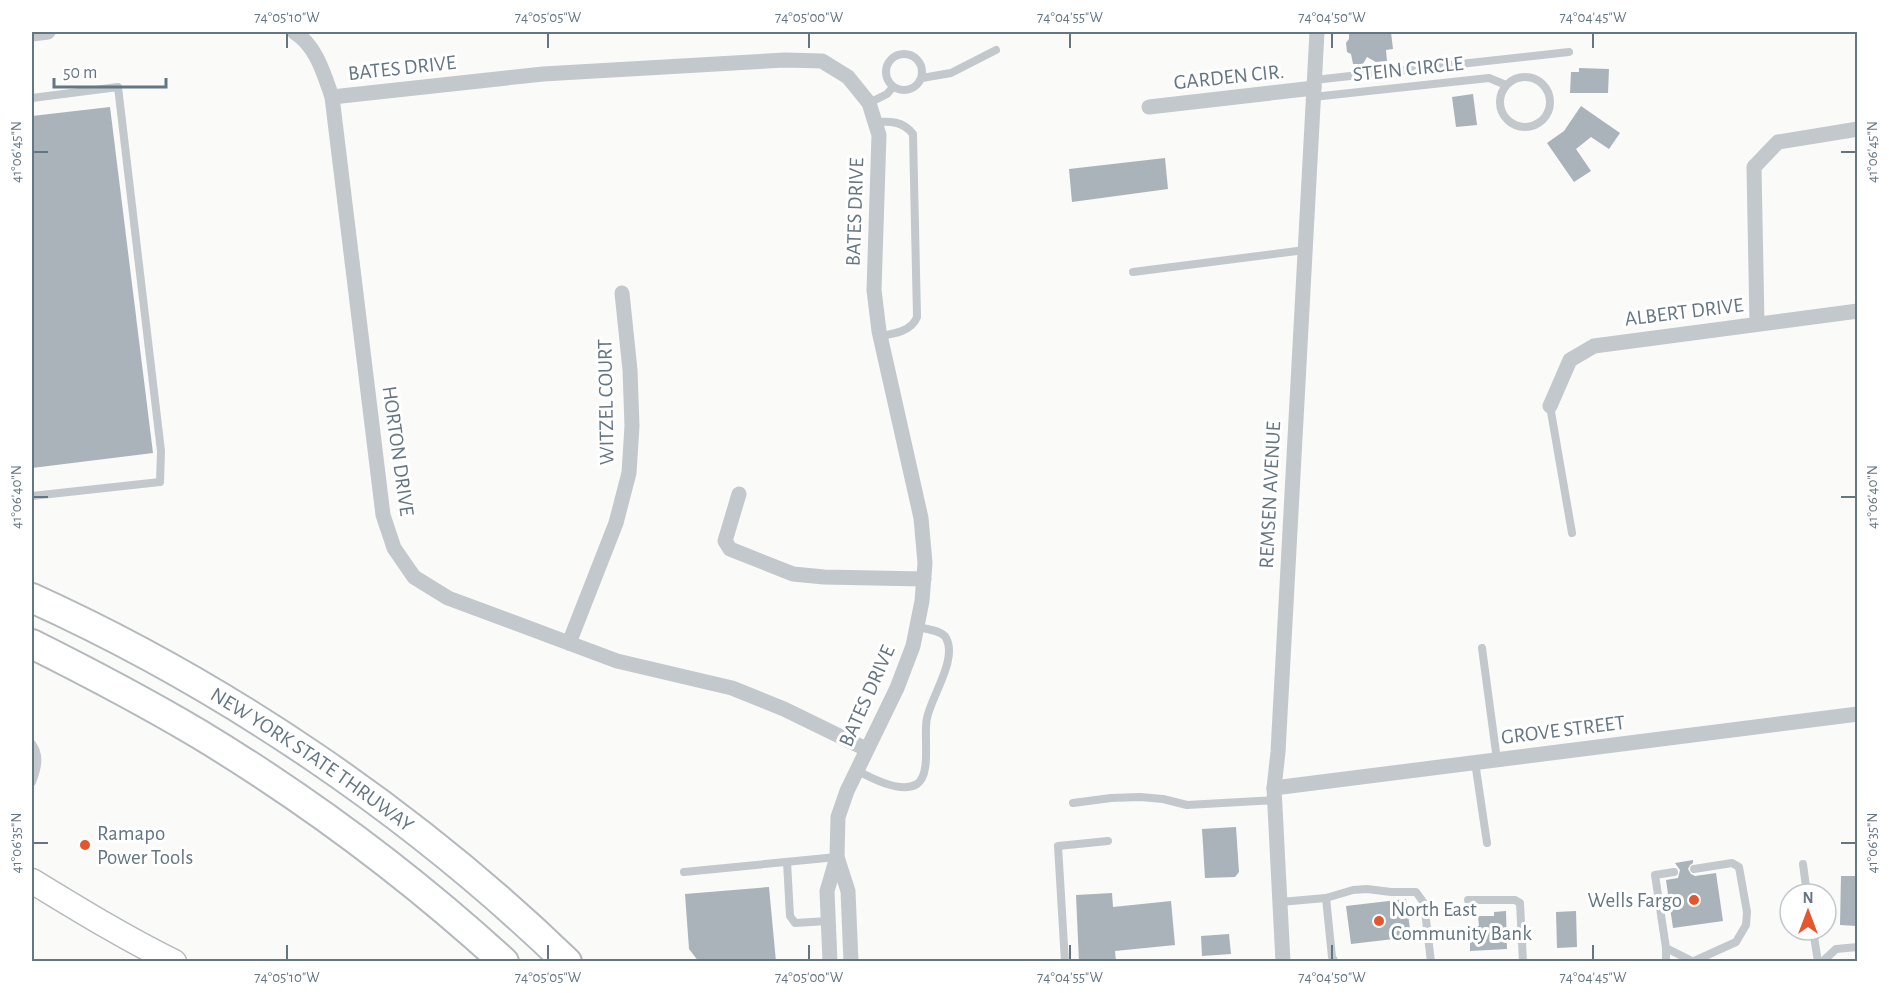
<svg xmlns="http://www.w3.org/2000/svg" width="1889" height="993" font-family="'Alegreya Sans',sans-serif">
  <rect width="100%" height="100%" fill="#fafaf8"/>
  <!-- building -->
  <g fill="#aab3b9">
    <path d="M1349,32H1391L1393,49L1386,50L1387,61L1376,62L1367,57L1363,64H1353L1351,54L1347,52L1346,43L1349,39Z"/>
    <path d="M1579,68L1609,69L1608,93H1570L1571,72H1579Z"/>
    <path d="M1473,94L1477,125L1456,127L1452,97Z"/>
    <path d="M1581,106L1620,133L1609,149L1591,137L1576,149L1591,171L1574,182L1547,143L1564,131Z"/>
    <path d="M110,107L153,453L32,468V116Z"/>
    <path d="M1165,158L1168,189L1072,202L1069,169Z"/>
    <path d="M1236,827L1239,872L1235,877L1205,878L1202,829Z"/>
    <path d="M1693,860V863L1690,865L1688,869L1691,874L1695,876L1716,873L1723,921L1673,928L1666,880L1678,878L1680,870L1675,863Z"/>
    <path d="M1841,876H1857V926L1840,925Z"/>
    <path d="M769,887L776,962H699L689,949L685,894Z"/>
    <path d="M1112,893L1113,907L1171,901L1175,945L1115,951L1116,962H1079L1076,895Z"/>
    <path d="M1406,899L1411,937L1351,944L1346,906Z"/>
    <path d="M1506,911L1507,949L1470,951V927L1479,926L1478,916H1494V912Z"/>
    <path d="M1576,911L1577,947L1557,948L1556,912Z"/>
    <path d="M1229,934L1231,954L1202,956L1201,936Z"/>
  </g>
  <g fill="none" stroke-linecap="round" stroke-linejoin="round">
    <defs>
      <path id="primary" d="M32,881C78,909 125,938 174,962"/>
      <g id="highway">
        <path id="s1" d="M32,598C226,686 413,813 567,962"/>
        <path d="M32,644C88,672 145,702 199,734C308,800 410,876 504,962"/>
      </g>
    </defs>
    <!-- primary casing -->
    <use href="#primary" stroke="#b5babe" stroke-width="27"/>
    <!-- highway casing -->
    <use href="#highway" stroke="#b4b9bd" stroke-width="32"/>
    <!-- lane -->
    <g stroke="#c3c8cc" stroke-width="8">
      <circle cx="904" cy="72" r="18"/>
      <circle cx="1525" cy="102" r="25"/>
      <path d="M922,78L951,73L996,50"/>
      <path d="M1314,80L1569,52"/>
      <path d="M1313,97L1489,78L1506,85"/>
      <path d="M32,98L118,87L161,451L160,482L32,496"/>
      <path d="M869,103L887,94L893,87"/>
      <path d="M875,122C890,121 903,121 913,134L917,317C912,331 894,334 880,336"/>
      <path d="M1133,272L1305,250"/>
      <path d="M1550,406L1572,533"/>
      <path d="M1482,648L1497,760"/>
      <path d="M32,744C41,756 37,769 32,782"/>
      <path d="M1475,762L1487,843"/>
      <path d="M856,770C871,778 901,794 917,784C932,774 923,734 927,718C931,697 958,659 946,638C942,630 925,629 917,627"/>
      <path d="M1073,803L1111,798L1140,797L1163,799L1187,805L1275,800"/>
      <path d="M787,862L790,916L795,923L828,921"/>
      <path d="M1803,864L1807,894"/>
      <path d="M684,872L837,857"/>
      <path d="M1326,898L1332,957L1335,962"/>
      <path d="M1468,900H1515L1520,903L1523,962"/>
      <path d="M1280,902L1326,898L1353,890L1367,889L1391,892H1416L1424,903L1431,962"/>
      <path d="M1813,930L1818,962"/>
      <path d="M1666,948L1692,961"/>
      <path d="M1065,962L1058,846L1108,841"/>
      <path d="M1666,962V948L1655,875L1674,872"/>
      <path d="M1692,962L1736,942L1746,925L1747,912L1739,867L1732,863L1694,869"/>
      <path d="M1822,962L1836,949L1858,947"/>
    </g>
    <!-- street -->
    <g stroke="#c3c8cc" stroke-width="15">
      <path d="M294,32C316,45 324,74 332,97L383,515L394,548L414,577L448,598L617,661L732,688L784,709L866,749"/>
      <path d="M32,34L48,32"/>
      <path d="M332,97L543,74L785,60L822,61L848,77L869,103L879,135L874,290L879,331L921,518L925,563L922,601L913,646L897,688L847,791L838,817L837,857L827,891L830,962"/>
      <path d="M1149,107L1314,88"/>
      <path d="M1757,324L1754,167L1778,142L1858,129"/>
      <path d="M1550,406L1570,360L1594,346L1858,311"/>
      <path d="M739,494L725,541L730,549L793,574L824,577L924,579"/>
      <path d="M569,643L616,523L629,473L632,426L630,370L622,293"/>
      <path d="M1274,788L1858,714"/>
      <path d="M837,857L848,891L851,962"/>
      <path d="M1283,962L1274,788L1278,752L1317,32"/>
    </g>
    <!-- primary -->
    <use href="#primary" stroke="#fff" stroke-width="24"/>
    <!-- highway -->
    <use href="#highway" stroke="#fff" stroke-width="28"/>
  </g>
  <!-- ticks -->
  <path fill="none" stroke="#657683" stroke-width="2" d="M287,33V48M548,33V48M809,33V48M1070,33V48M1332,33V48M1593,33V48M33,152H48M1841,152H1856M33,497H48M1841,497H1856M33,843H48M1841,843H1856M287,945V960M548,945V960M809,945V960M1070,945V960M1332,945V960M1593,945V960"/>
  <!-- markers -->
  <g fill="#e4572e" stroke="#fff" stroke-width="2">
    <circle cx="85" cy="845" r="6"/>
    <circle cx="1694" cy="900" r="6"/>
    <circle cx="1379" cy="921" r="6"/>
  </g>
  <g text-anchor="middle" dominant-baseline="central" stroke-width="6" stroke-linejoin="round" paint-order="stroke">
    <!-- street labels -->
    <g font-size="21" fill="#657683" stroke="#fff">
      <text transform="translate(402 68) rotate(-6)">BATES DRIVE</text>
      <text transform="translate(1408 69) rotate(-6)">STEIN CIRCLE</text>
      <text transform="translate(1229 77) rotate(-6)">GARDEN CIR.</text>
      <text transform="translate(855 212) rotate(-88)">BATES DRIVE</text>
      <text transform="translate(1684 312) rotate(-7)">ALBERT DRIVE</text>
      <text transform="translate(606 402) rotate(-91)">WITZEL COURT</text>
      <text transform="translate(398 451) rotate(82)">HORTON DRIVE</text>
      <text transform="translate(1270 495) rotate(-87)">REMSEN AVENUE</text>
      <text transform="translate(867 696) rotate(-66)">BATES DRIVE</text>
      <text transform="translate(1563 730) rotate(-7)">GROVE STREET</text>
      <text stroke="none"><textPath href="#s1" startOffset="324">NEW YORK STATE THRUWAY</textPath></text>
    </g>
    <!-- poi labels -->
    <g font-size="21" fill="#657683" stroke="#fff" text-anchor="start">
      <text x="97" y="833">Ramapo<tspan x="97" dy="24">Power Tools</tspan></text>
      <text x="1682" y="900" text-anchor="end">Wells Fargo</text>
      <text x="1391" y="909">North East<tspan x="1391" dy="24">Community Bank</tspan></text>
    </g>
  </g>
  <!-- border -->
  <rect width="1889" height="993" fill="none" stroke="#ffffff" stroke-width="66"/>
  <!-- north arrow -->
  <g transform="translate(1808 912)"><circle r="28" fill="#ffffff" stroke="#c1c8cd" stroke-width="1.5"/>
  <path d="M0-4.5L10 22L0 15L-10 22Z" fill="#e4572e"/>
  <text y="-9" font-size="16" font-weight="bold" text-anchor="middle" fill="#657683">N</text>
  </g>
  <!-- scale -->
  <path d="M54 78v9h112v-9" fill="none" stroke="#657683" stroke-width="3"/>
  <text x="63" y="78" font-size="18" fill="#657683" stroke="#ffffff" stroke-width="4.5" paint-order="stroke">50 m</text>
  <rect x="33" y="33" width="1823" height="927" fill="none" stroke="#657683" stroke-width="2"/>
  <g font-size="15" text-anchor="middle" fill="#657683">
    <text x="287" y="22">74°05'10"W</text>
    <text x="548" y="22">74°05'05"W</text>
    <text x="809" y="22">74°05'00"W</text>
    <text x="1070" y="22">74°04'55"W</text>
    <text x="1332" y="22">74°04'50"W</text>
    <text x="1593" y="22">74°04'45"W</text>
    <text transform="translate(16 152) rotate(-90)" y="5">41°06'45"N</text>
    <text transform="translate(1872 152) rotate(-90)" y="5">41°06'45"N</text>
    <text transform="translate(16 497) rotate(-90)" y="5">41°06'40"N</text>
    <text transform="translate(1872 497) rotate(-90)" y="5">41°06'40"N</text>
    <text transform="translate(16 843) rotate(-90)" y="5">41°06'35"N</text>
    <text transform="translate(1872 843) rotate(-90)" y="5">41°06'35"N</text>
    <text x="287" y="982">74°05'10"W</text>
    <text x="548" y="982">74°05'05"W</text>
    <text x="809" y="982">74°05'00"W</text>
    <text x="1070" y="982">74°04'55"W</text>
    <text x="1332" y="982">74°04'50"W</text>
    <text x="1593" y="982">74°04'45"W</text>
  </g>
</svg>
